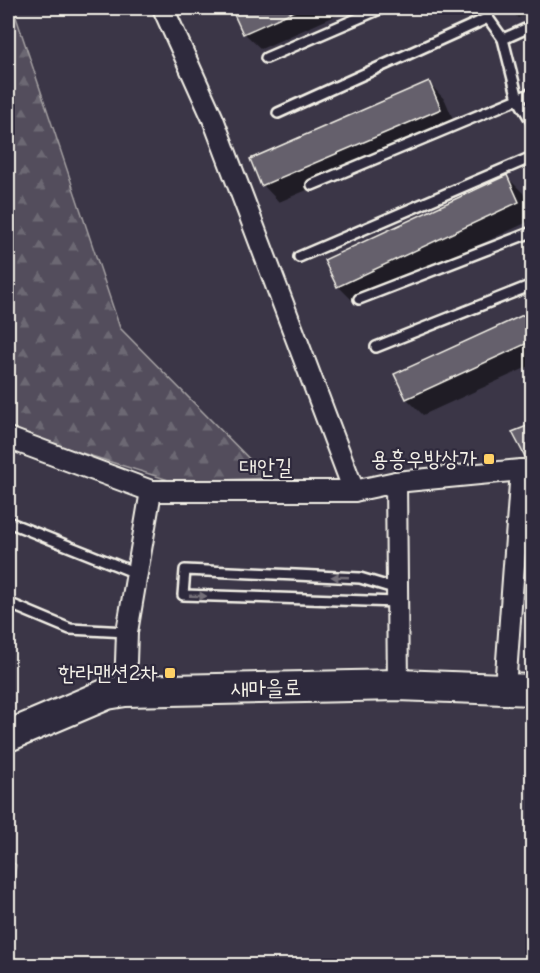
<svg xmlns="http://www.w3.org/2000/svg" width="540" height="973" font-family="'Comic Neue','Poor Story',sans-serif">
  <defs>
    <pattern id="forest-firs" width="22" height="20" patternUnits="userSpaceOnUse" patternTransform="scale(1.5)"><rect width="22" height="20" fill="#534e5c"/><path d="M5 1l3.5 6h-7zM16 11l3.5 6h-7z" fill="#6c6873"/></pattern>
  </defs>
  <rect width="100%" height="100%" fill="#3b3647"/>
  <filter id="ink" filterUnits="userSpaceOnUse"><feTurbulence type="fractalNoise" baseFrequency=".0167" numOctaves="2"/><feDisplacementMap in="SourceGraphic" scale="12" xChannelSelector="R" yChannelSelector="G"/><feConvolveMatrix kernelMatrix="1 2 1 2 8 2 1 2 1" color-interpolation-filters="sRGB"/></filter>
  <g filter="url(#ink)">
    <!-- forest -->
    <g fill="url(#forest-firs)" stroke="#a4a0a2" stroke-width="1.5">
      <path d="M8,8H13L120,328L268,478L175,482L53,444L8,427Z"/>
      <path d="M8,858L16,865L8,922Z"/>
    </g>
    <!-- shadow -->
    <g fill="#0007">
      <path d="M233,8H353L261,49L244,33Z"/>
      <path d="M508,8H532V12L518,18Z"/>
      <path d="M429,83L445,100L456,126L279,202L263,185L252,160Z"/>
      <path d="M507,177L523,193L532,213V220L355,303L338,286Z"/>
      <path d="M532,312V365L423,415L407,399L396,375Z"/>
    </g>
    <!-- building -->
    <g fill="#65616c" stroke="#f4f1e8" stroke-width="1.5">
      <path d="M231,8H301L243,34Z"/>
      <path d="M429,81L441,109L261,186L250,159Z"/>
      <path d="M507,175L519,202L337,287L324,260Z"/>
      <path d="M532,311V341L406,399L394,374Z"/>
      <path d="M532,424V465L530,466L512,432Z"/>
    </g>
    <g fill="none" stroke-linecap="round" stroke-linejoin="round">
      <defs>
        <g id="lane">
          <path d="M485,8L488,18L503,39L518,99L532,122"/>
          <path d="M503,39L532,26"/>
          <path d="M266,58L382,8"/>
          <path d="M278,113L488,18"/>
          <path d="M312,185L532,93"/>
          <path d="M299,257L532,157"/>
          <path d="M359,299L532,232"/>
          <path d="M376,347L532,285"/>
          <path d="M8,522L136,573"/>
          <path d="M397,602L183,595L185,570L360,578L397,589"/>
          <path d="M8,603L70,629L127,632"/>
        </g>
        <g id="street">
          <path d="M163,8L213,119L354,491"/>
          <path d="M8,438L151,491H354L396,482L521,470L532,471"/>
          <path d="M396,482L398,685"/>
          <path d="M505,688L521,470"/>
          <path d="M125,691L127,632L151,491"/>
        </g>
        <path id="primary" d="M8,736L107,694L125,691L398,685L532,690"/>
      </defs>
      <!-- lane casing -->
      <use href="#lane" stroke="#f4f1e8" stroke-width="14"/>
      <!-- street casing -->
      <use href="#street" stroke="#f4f1e8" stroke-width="24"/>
      <!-- primary casing -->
      <use href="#primary" stroke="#f4f1e8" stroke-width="34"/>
      <!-- lane -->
      <use href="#lane" stroke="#2f2a3d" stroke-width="9"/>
      <!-- street -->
      <use href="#street" stroke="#2f2a3d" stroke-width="20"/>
      <!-- primary -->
      <use href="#primary" stroke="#2f2a3d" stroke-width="30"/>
    </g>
    <!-- one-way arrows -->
    <defs><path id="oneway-solid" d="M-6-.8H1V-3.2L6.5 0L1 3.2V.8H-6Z" transform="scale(1.5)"/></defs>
    <g fill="#747079">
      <use href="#oneway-solid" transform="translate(340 577) rotate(-178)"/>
      <use href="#oneway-solid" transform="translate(198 596) rotate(2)"/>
    </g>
  </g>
  <!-- markers -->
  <g fill="#ffd166" stroke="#2f2a3d" stroke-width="2">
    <rect x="483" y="453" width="12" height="12" rx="3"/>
    <rect x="164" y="667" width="12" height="12" rx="3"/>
  </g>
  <g text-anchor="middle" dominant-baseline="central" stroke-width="4.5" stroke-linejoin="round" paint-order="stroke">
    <!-- poi labels -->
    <g font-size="22" fill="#f4f1e8" stroke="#2f2a3d" text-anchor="end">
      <text x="477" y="459">용흥우방상가</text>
      <text x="158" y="673">한라맨션2차</text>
    </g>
    <!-- street labels -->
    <g font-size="22" fill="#f4f1e8" stroke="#2f2a3d">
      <text x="266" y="467">대안길</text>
      <text transform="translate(266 688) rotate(-1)">새마을로</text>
    </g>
  </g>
  <!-- margin -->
  <rect width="540" height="973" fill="none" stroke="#2f2a3d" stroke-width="30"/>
  <rect x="15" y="15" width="510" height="943" fill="none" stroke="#f4f1e8" stroke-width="2" filter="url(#ink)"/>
</svg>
